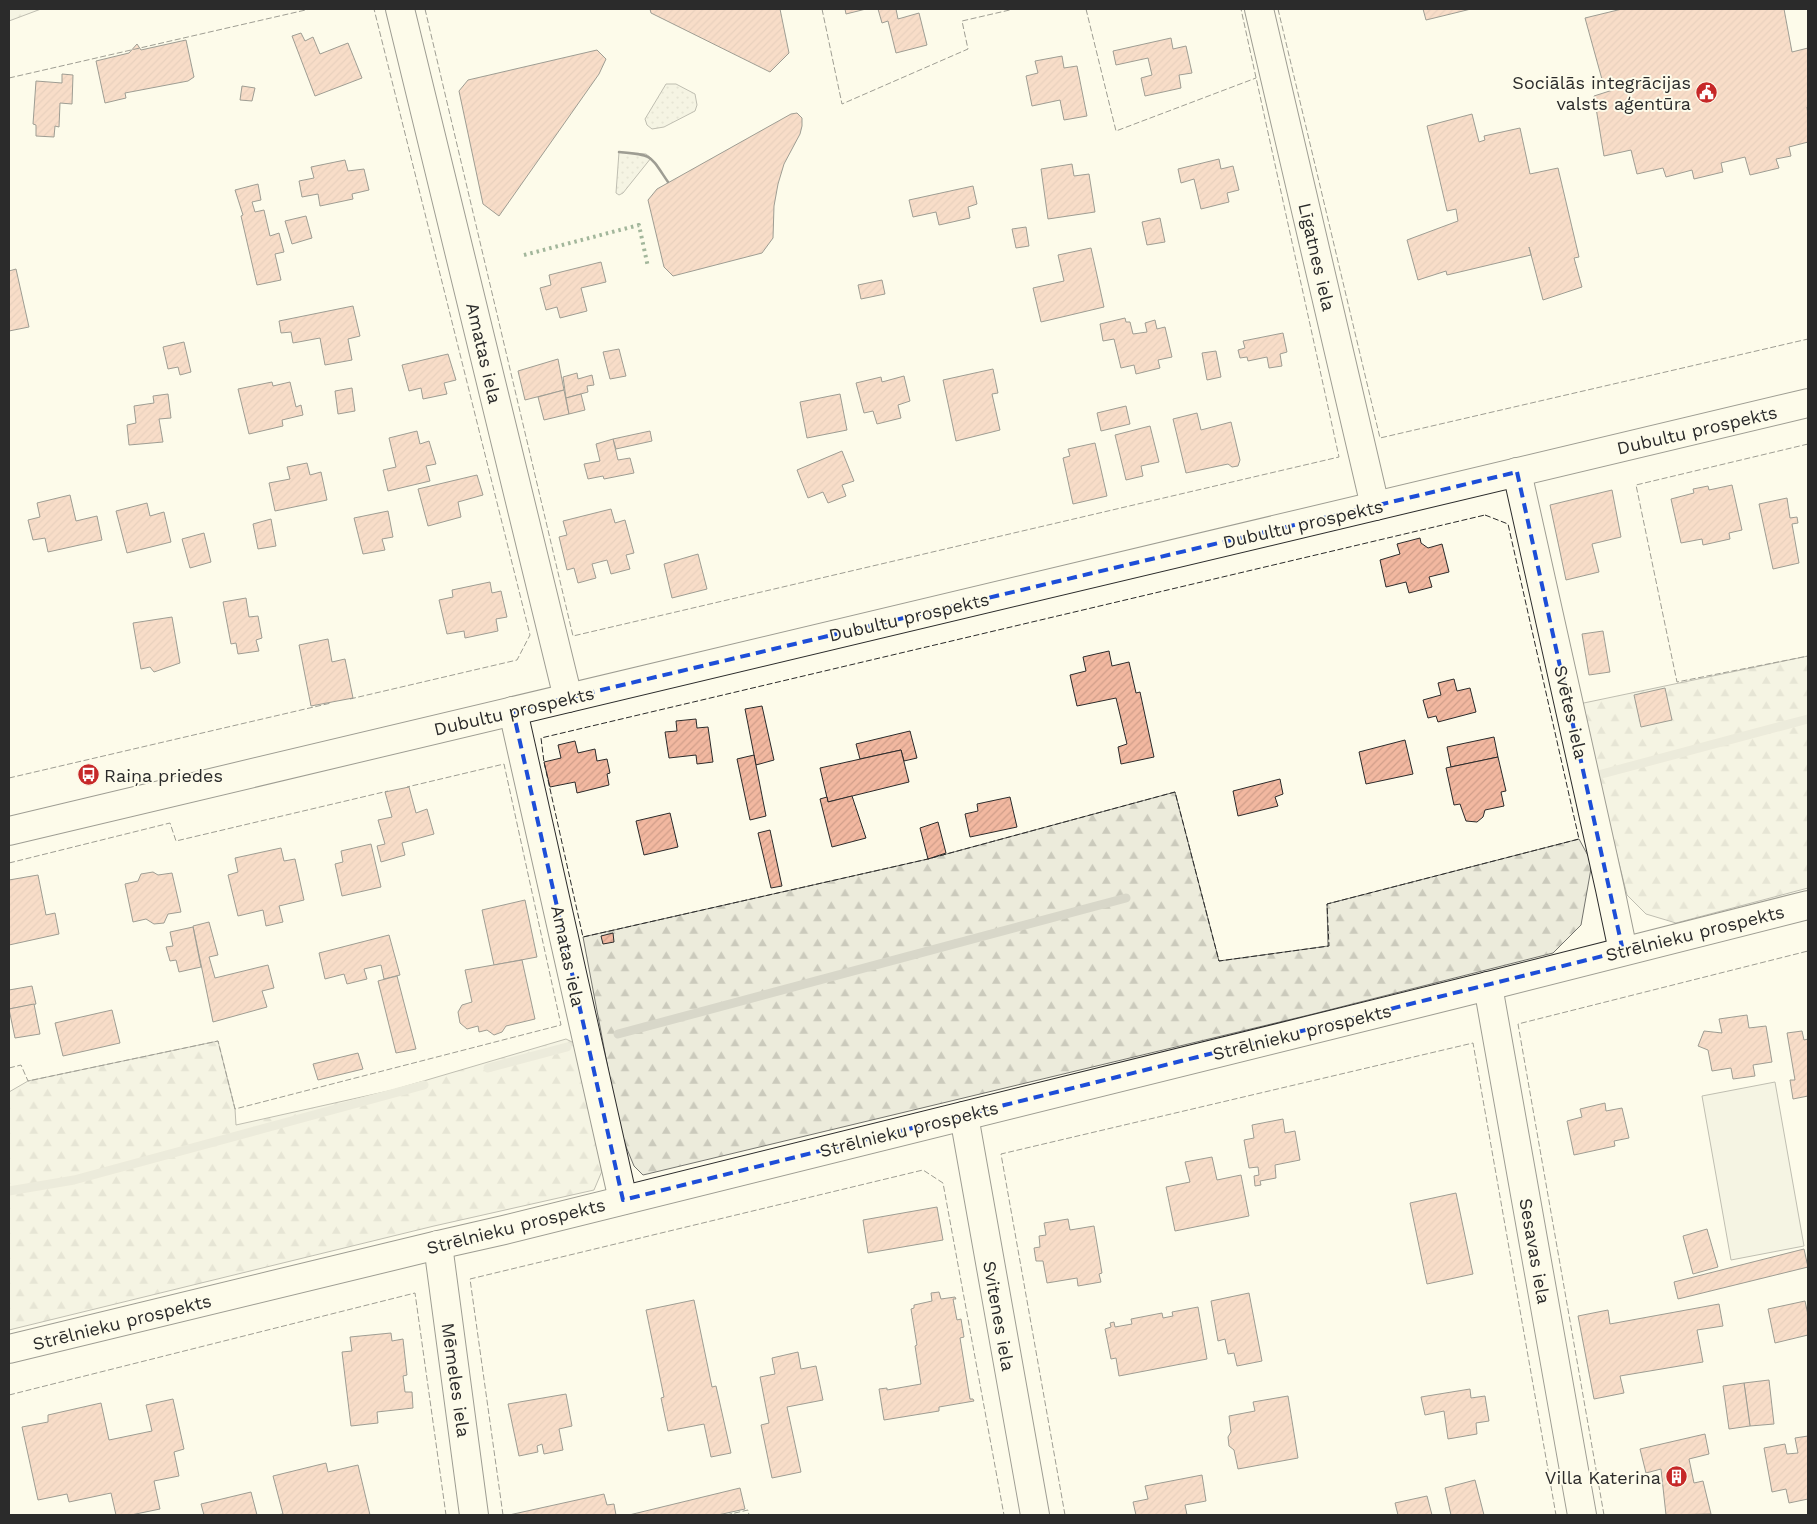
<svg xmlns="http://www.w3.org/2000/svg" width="1817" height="1524" font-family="'Work Sans',sans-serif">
  <defs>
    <pattern id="grass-dots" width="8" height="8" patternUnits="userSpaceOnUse" patternTransform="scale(1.25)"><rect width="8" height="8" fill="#ecebdb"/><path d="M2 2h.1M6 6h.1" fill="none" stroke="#cbcabc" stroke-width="1.8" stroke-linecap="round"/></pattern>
    <pattern id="forest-firs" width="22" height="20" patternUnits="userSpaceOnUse" patternTransform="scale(1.25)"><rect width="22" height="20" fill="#ecebdb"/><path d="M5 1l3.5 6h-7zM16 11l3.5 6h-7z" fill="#cbcabc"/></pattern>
    <pattern id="building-hatch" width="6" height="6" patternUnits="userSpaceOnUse" patternTransform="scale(1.25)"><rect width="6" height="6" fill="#f2b8a0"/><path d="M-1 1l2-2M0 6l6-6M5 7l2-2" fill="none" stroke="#d09e8a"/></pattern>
  </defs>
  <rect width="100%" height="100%" fill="#fdfbea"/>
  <!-- grass -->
  <g fill="url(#grass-dots)" stroke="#74746e">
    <path d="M666,84H676L695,94L697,105L695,111L664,127L652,129L647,125L645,119Z"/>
    <path d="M619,152L646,154L651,158L623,193L619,195L616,193Z"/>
  </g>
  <!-- forest -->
  <g fill="url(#forest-firs)" stroke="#74746e">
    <path d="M9,9H41L9,21Z"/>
    <path d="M1808,656V888L1676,923L1646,914L1627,895L1579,704Z"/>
    <path d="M1175,792L1219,961L1328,946L1327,904L1579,839L1592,863L1581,925L1553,953L1313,1014L643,1175L634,1166L620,1132L583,937L928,859Z"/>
    <path d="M566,1039L576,1044L602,1171L594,1190L434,1226L9,1330V1092L28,1081L218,1041L235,1109L236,1125L393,1090Z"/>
  </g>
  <!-- pitch -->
  <path fill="#ecebdb" stroke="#74746e" d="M1775,1082L1804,1246L1731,1260L1702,1096Z"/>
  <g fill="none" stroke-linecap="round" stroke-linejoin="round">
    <!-- stream -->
    <g stroke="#d8d7c9" stroke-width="9">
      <path d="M1598,775L1808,719"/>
      <path d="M618,1034L1126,898"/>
      <path d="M488,1068L567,1047"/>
      <path d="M9,1191L74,1180L424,1085"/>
    </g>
  </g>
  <!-- building -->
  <g fill="url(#building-hatch)" stroke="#2b2b2b">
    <path d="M650,9H780L789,53L770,72L651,13Z"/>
    <path d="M845,9H866L846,14Z"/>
    <path d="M878,9H896L898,19L919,13L927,45L896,53L888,21L882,23Z"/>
    <path d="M1423,9H1471L1426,20Z"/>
    <path d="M1622,9H1784L1792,52L1808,48V107H1807L1808,115V142L1789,147L1791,156L1776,159L1779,168L1750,175L1745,157L1721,163L1723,172L1694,179L1692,170L1666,177L1663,168L1637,174L1631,150L1604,156L1594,96L1619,88L1617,80L1603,83L1585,18Z"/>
    <path d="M301,33L305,41L313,37L320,54L348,43L362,78L315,96L292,36Z"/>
    <path d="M1171,38L1173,49L1186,46L1192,73L1179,75L1181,88L1145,96L1141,78L1152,75L1148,58L1116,65L1113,51Z"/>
    <path d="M186,40L194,77L188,81L125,93L126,98L105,103L96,61L129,53L137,44L141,50Z"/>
    <path d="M597,50L606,59L599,74L499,216L483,204L459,91L468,80Z"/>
    <path d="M1062,56L1064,68L1077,66L1087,116L1064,120L1060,100L1032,106L1026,76L1038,73L1035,61Z"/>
    <path d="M62,74L73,75L72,104L60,103L59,127L55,126L54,137L36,136V125L33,124L36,81L62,83Z"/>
    <path d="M242,86L255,88L252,101L240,100Z"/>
    <path d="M797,113L802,118V126L800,134L784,164L778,184L774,206L773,238L762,253L673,276L664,267L648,200L657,189L791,114Z"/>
    <path d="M1472,114L1479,142L1485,140L1484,136L1520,128L1530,174L1558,168L1579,257L1574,258L1582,287L1543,300L1529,247L1531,255L1447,275L1446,271L1418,280L1407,240L1458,221L1456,209L1447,211L1427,126Z"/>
    <path d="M1219,159L1221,169L1233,166L1239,190L1227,193L1229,202L1201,209L1194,179L1181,183L1178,169Z"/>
    <path d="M345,160L348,171L364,169L369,190L352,194L353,199L320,206L318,194L302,197L299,181L314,178L311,167Z"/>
    <path d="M1072,164L1074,176L1089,174L1095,212L1048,219L1041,169Z"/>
    <path d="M258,184L261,200L252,202L255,212L264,210L270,236L279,233L284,252L275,254L281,280L257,285L241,216L243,215L235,190Z"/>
    <path d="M973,186L977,204L968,207L970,218L939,225L936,212L913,217L909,200Z"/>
    <path d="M306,216L312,238L292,244L285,221Z"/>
    <path d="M1160,218L1165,242L1147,245L1142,222Z"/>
    <path d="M1026,227L1029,246L1016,248L1012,229Z"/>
    <path d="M1091,248L1104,307L1041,322L1033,288L1064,281L1058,255Z"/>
    <path d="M601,262L606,282L581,288L587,311L560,318L557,307L546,310L540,288L551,285L549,275Z"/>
    <path d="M16,269L29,327L9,331V271Z"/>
    <path d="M882,280L885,294L861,299L858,285Z"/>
    <path d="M353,306L360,336L348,339L352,360L325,365L320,338L293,343L291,332L281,333L279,321Z"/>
    <path d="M1125,318L1126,322H1130L1133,334L1147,332L1145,323L1155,320L1157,329L1165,327L1172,357L1158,360L1160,368L1136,374L1134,365L1121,368L1114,339L1103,341L1100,324Z"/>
    <path d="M1283,333L1287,352L1280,354L1282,366L1269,368L1267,357L1248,361L1247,357L1240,358L1238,350L1245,348L1243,341Z"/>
    <path d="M184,342L191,372L180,375L178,367L168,369L163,347Z"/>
    <path d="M619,349L626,376L610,379L603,352Z"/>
    <path d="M1216,351L1221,377L1207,380L1202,353Z"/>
    <path d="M448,354L456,380L444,383L447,394L423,399L421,388L409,391L402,365Z"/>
    <path d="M558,359L564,390L525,400L518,371Z"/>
    <path d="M993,369L998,393L992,394L1000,430L956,441L943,380Z"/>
    <path d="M577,373L578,379L592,375L594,385L587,386L588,392L566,398L563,377Z"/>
    <path d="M904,376L910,401L898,405L901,418L877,424L873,411L864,413L856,383L881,377L882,382Z"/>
    <path d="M272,382L273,386L290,382L296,407L301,405L303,415L282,420L283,426L249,434L238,389Z"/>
    <path d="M352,388L355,411L338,414L335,391Z"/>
    <path d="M564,390L569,414L544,420L538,397Z"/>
    <path d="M168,394L171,418L159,419L163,442L129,445L127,425L136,423L134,406L154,403L153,396Z"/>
    <path d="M581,394L585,410L569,414L566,398Z"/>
    <path d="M840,394L847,430L807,438L800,402Z"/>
    <path d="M1126,406L1130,424L1101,431L1097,413Z"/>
    <path d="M1197,413L1201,430L1231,422L1240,460L1238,466L1232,467L1228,464L1186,473L1173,419Z"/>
    <path d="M1150,426L1159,462L1141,466L1143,476L1126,480L1115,435Z"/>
    <path d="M417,431L420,444L429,441L436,464L426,466L430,481L388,491L383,470L396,467L389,438Z"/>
    <path d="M650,431L652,441L616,449L613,439Z"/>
    <path d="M613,439L618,460L630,458L634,473L604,479L603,476L588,479L584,464L600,461L596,444Z"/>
    <path d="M1095,443L1107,496L1073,504L1063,458L1070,456L1068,449Z"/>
    <path d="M842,451L854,481L842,485L846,496L828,503L823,492L808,498L797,470Z"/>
    <path d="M307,463L310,475L321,472L327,500L275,511L269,483L290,479L287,467Z"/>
    <path d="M477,475L483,495L458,502L461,517L428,526L418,489Z"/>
    <path d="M1732,485L1742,530L1729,533L1730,539L1703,545L1702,539L1681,543L1671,499L1694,493L1693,489L1708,486L1709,490Z"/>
    <path d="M1612,490L1621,537L1592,544L1599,572L1566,580L1550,505Z"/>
    <path d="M70,495L76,521L97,516L102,540L48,552L45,538L33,540L28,520L40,517L37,503Z"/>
    <path d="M1787,498L1790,518L1797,517L1798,523L1792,524L1799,563L1773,569L1759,504Z"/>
    <path d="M147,503L150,516L164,512L171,542L127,553L116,511Z"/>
    <path d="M611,509L615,523L625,520L634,553L626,555L630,569L611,574L607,560L592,564L596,578L578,583L574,568L567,570L559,537L567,535L563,521Z"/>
    <path d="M388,511L393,537L382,539L385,550L363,554L354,518Z"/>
    <path d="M271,519L276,546L258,549L253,524Z"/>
    <path d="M204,533L211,562L190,568L182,539Z"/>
    <path d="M1420,538L1421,543L1428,548L1442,544L1449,572L1429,577L1432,587L1409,593L1406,582L1386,587L1380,560L1400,554L1397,544Z"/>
    <path d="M698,554L707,589L672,598L664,564Z"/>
    <path d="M490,582L492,593L501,591L507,617L496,619L498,631L465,638L464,631L447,634L439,600L453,597L452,590Z"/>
    <path d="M246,598L249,617L258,616L262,638L256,640L259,651L238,654L236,643L231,644L223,602Z"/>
    <path d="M172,617L180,663L154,672L150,667L141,669L133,623Z"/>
    <path d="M1603,631L1610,672L1589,675L1582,634Z"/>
    <path d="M328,639L332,662L345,659L353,698L311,706L299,645Z"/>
    <path d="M1109,651L1112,666L1129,662L1136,693L1140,692L1154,757L1121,764L1118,747L1127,744L1116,698L1077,706L1070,675L1086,671L1083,657Z"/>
    <path d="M1454,679L1457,691L1470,688L1476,712L1438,722L1436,716L1428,718L1423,700L1441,695L1438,683Z"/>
    <path d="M1665,688L1672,720L1641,727L1634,695Z"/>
    <path d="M762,706L774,760L756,765L745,709Z"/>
    <path d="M696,719L697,728L708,727L713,762L697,764L696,755L669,758L665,732L677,731L676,721Z"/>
    <path d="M910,731L917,758L904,761L901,750L860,759L856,744Z"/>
    <path d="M1494,737L1498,757L1451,767L1447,747Z"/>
    <path d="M1405,740L1413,774L1366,784L1359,752Z"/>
    <path d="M575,741L578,753L595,749L597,761L607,759L610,773L607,774L609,785L577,793L575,782L550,787L544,762L561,758L558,745Z"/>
    <path d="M901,750L909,782L828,802L820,768Z"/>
    <path d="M754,755L766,816L750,820L737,759Z"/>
    <path d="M1498,757L1506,791L1501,792L1504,806L1485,810L1483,817L1477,822L1466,821L1460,804L1454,805L1446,768Z"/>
    <path d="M1280,779L1283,794L1275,797L1278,806L1238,816L1233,791Z"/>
    <path d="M409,787L416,813L427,809L434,834L402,843L405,855L381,862L377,846L385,844L378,820L392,817L385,792Z"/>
    <path d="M852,796L866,838L832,847L820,799L827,797L828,802Z"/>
    <path d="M1010,797L1017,827L970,837L965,814L978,811L977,804Z"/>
    <path d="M670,813L678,847L644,855L636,821Z"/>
    <path d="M938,822L946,853L928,859L920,828Z"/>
    <path d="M770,830L782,886L771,888L758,833Z"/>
    <path d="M371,844L381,887L342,896L335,864L343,862L341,851Z"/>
    <path d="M281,848L284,861L295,859L304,900L279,906L283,922L266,926L263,910L238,916L228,875L238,872L235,858Z"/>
    <path d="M153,872L158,875L172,873L181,912L168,914L164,923L154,924L146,919L133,922L125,884L138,881L141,874Z"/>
    <path d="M38,875L46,915L55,913L59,934L9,945V880Z"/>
    <path d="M525,900L537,957L494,965L482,910Z"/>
    <path d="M209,922L218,955L209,957L215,978L268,965L274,988L262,991L267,1007L213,1022L193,926Z"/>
    <path d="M193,927L201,967L179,972L176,960L170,961L166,947L173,946L170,932Z"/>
    <path d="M613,933L614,942L603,944L601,936Z"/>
    <path d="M389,935L400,975L384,979L381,965L364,969L367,979L347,984L344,974L325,979L319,953Z"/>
    <path d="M522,960L535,1019L506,1026L502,1032L494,1035L487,1030L479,1032L478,1026L467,1029L460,1023L458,1012L462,1005L472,1002L465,970Z"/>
    <path d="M397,976L416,1049L396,1053L378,981Z"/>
    <path d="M32,986L36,1004L9,1009V990Z"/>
    <path d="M34,1004L40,1034L15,1038L9,1009Z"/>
    <path d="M112,1010L120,1043L63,1056L55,1023Z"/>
    <path d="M1747,1015L1749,1028L1766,1026L1772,1062L1753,1065L1755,1076L1733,1079L1731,1068L1712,1071L1708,1050L1698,1046L1704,1031L1722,1033L1719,1019Z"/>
    <path d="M1802,1031L1804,1040L1808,1039V1096L1793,1099L1790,1080H1795L1787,1033Z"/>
    <path d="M358,1053L363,1069L318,1080L313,1064Z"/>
    <path d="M1605,1103L1606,1111L1622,1108L1629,1138L1614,1141L1615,1146L1574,1155L1567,1121L1582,1117L1580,1109Z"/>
    <path d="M1283,1119L1285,1133L1295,1131L1300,1160L1275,1165L1276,1178L1260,1181L1261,1185L1255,1186L1254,1176L1259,1175L1258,1167L1249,1168L1244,1140L1254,1138L1252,1125Z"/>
    <path d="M1212,1157L1217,1180L1241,1175L1249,1216L1175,1231L1166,1187L1190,1182L1185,1162Z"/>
    <path d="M1456,1193L1473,1274L1427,1284L1410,1203Z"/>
    <path d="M937,1207L943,1240L868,1253L863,1220Z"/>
    <path d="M1068,1219L1070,1230L1094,1226L1102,1273L1099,1274L1101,1282L1078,1286L1077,1278L1047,1283L1043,1261H1036L1034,1248L1040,1247L1039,1236L1046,1235L1044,1223Z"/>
    <path d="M1707,1229L1718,1267L1693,1274L1683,1236Z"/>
    <path d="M1804,1249L1808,1267L1678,1299L1674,1282Z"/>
    <path d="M939,1292L941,1299L955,1297L956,1299H953L957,1320L961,1319L964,1337L960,1338L970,1399H973L974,1401L939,1407V1411L884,1420L879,1389L887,1388V1390L921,1384L915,1346L917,1345L911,1309L914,1308V1305L932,1301L931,1293Z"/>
    <path d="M1249,1293L1262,1361L1237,1366L1234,1353L1228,1354L1225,1339L1218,1341L1211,1301Z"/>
    <path d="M694,1300L712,1387L716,1386L731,1453L711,1457L704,1424L668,1431L661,1398L664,1397L646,1310Z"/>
    <path d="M1805,1301L1808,1315V1335L1775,1343L1768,1309Z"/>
    <path d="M1719,1304L1723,1326L1697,1330L1703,1362L1620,1376L1624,1393L1594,1399L1578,1316L1608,1310L1610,1324Z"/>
    <path d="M1198,1307L1207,1359L1119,1376L1116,1358L1111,1359L1105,1329L1111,1327L1110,1323L1114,1322L1115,1327L1132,1324L1131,1319L1162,1313L1163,1318L1173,1316L1172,1312Z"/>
    <path d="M391,1333L392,1341L403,1339L407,1375L403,1376L405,1392H412L413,1408L377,1412L378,1423L351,1426L342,1352L352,1351L350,1337Z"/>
    <path d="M798,1352L801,1369L816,1366L823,1400L787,1407L801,1472L772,1478L761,1425L769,1423L760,1377L775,1374L772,1358Z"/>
    <path d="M1769,1380L1774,1424L1750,1426L1744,1383Z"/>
    <path d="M1744,1383L1750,1426L1729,1429L1723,1386Z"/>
    <path d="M1470,1389L1471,1398L1485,1396L1489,1421L1476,1423L1477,1434L1448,1439L1444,1411L1425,1415L1421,1397Z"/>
    <path d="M566,1394L572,1426L559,1429L563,1450L544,1454L542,1444L537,1446L538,1452L519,1456L508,1404Z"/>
    <path d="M1288,1396L1298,1458L1238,1469L1234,1450L1229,1446L1228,1437L1231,1432L1229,1416L1255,1411L1253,1402Z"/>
    <path d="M173,1399L184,1449L174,1452L179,1476L154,1481L160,1509L131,1515H116L111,1493L69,1502L67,1494L38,1500L22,1427L48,1422V1415L101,1403L109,1440L152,1431L146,1405Z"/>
    <path d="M1705,1434L1709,1454L1689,1459L1694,1483L1703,1481L1711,1514L1666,1515L1661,1469L1646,1473L1640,1449Z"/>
    <path d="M1808,1436V1499L1789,1503L1786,1489L1772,1492L1764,1448L1785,1444L1787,1454L1798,1453L1795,1438Z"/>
    <path d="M326,1463L328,1472L358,1465L370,1515H276L283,1514L273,1476Z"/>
    <path d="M1202,1475L1206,1501L1185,1505L1187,1515H1136L1133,1502L1148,1499L1145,1486Z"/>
    <path d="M1475,1480L1484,1515H1451L1445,1488Z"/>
    <path d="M740,1488L745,1509L718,1515H629Z"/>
    <path d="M251,1492L257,1515H204L201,1504Z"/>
    <path d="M604,1494L607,1505L614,1504L616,1515H509Z"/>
    <path d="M1427,1496L1432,1515H1398L1395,1503Z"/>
  </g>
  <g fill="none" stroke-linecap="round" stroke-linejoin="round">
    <defs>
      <g id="minor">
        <path d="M400,9L568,698"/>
        <path d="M1259,9L1375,506"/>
        <path d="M1517,472L1610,889L1623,951"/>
        <path d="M513,711L623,1200"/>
        <path d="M1488,986L1582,1515"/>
        <path d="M964,1116L1035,1515"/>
        <path d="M438,1245L474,1515"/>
      </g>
      <g id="primary">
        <path d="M9,831L1808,403"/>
        <path d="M9,1349L438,1245L504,1230L1488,986L1808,905"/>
      </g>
    </defs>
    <!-- minor casing -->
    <use href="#minor" stroke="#2b2b2b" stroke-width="30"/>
    <!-- primary casing -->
    <use href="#primary" stroke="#2b2b2b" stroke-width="30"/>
    <!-- minor -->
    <use href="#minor" stroke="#fdfbea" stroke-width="28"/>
    <!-- primary -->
    <use href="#primary" stroke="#fdfbea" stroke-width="28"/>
    <!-- hedge -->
    <path stroke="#34623c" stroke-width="4" stroke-dasharray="2.5 4" stroke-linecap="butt" d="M524,255L639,225L648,267"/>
    <!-- fence -->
    <g stroke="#2b2b2b" stroke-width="1" stroke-dasharray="6 2.5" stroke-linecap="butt">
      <path d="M425,9L573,636L1339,457L1241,9"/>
      <path d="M822,9L842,104L968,49L962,21L1014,9"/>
      <path d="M1086,9L1116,131L1256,78"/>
      <path d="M1278,9L1380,438L1808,339"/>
      <path d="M9,78L310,9"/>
      <path d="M1808,444L1636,485L1677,682L1808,656"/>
      <path d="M1485,515L1508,524L1579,839L1327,904L1329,946L1219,961L1175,792L928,859L583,937L544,762L541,738Z"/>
      <path d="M350,699L517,660L530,635L374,9"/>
      <path d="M9,778L331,703"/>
      <path d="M9,863L170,823L176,841L388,791"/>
      <path d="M9,1068L21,1065L28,1081L218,1041L235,1109L561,1025L504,764L407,787"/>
      <path d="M9,1395L415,1293L446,1515"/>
      <path d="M503,1515L470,1279L923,1170L943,1183L1004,1515"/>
      <path d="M726,1515L748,1510L749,1515"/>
      <path d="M1065,1515L1001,1154L1473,1043L1556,1515"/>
      <path d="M1604,1515L1518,1024L1808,951"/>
    </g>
    <!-- wall -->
    <path stroke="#2b2b2b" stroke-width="2.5" d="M619,152C653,155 649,154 668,182"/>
  </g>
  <!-- marked area -->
  <path d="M0 0H1817V1524H0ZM1517,472L1623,951L623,1200L513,711Z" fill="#fdfbea" fill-opacity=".55" fill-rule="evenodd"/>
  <path fill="none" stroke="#1d4ed8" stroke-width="4" stroke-dasharray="10 6" stroke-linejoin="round" d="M1517,472L1623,951L623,1200L513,711Z"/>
  <!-- icons -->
  <defs>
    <symbol id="civic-disc" viewBox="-11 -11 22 22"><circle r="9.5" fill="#c62828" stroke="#fdfbea"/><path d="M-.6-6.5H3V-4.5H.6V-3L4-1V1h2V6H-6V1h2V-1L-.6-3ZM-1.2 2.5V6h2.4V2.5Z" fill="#fff"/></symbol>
    <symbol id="bus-disc" viewBox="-11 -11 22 22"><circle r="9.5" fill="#c62828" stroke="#fdfbea"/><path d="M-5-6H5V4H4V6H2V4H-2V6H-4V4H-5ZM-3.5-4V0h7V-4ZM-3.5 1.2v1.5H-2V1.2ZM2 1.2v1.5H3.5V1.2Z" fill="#fff"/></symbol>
    <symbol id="building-disc" viewBox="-11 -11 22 22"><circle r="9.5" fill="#c62828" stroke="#fdfbea"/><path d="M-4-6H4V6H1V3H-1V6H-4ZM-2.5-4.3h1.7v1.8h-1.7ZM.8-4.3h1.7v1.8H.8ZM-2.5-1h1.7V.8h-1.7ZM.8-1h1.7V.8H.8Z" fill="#fff"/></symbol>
  </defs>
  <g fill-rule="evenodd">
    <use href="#civic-disc" x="1694" y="80" width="25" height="25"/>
    <use href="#bus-disc" x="76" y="762" width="25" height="25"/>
    <use href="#building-disc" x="1664" y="1464" width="25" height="25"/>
  </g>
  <g text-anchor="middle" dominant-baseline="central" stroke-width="4" stroke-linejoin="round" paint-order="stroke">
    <!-- poi labels -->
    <g font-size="18" fill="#2b2b2b" stroke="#fdfbea" text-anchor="end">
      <text x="1691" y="82">Sociālās integrācijas<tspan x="1691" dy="21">valsts aģentūra</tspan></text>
      <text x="104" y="775" text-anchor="start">Raiņa priedes</text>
      <text x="1661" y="1477">Villa Katerina</text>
    </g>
    <!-- street labels -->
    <g font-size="18" fill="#2b2b2b" stroke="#fdfbea">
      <text transform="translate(1317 257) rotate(77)">Līgatnes iela</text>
      <text transform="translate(484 353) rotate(77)">Amatas iela</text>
      <text transform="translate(1697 430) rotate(-13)">Dubultu prospekts</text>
      <text transform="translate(1303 524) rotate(-13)">Dubultu prospekts</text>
      <text transform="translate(909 617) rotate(-13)">Dubultu prospekts</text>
      <text transform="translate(514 711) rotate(-13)">Dubultu prospekts</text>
      <text transform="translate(1571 712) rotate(77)">Svētes iela</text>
      <text transform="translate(1695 933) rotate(-14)">Strēlnieku prospekts</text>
      <text transform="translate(568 956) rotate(78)">Amatas iela</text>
      <text transform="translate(1302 1032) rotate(-14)">Strēlnieku prospekts</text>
      <text transform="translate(909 1129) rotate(-14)">Strēlnieku prospekts</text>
      <text transform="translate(516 1226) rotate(-14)">Strēlnieku prospekts</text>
      <text transform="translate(1535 1251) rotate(80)">Sesavas iela</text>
      <text transform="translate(999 1316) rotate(80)">Svitenes iela</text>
      <text transform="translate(122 1322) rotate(-14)">Strēlnieku prospekts</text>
      <text transform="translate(456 1380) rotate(82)">Mēmeles iela</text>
    </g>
  </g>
  <!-- border -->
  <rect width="1817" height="1524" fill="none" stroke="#2b2b2b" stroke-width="20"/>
</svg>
